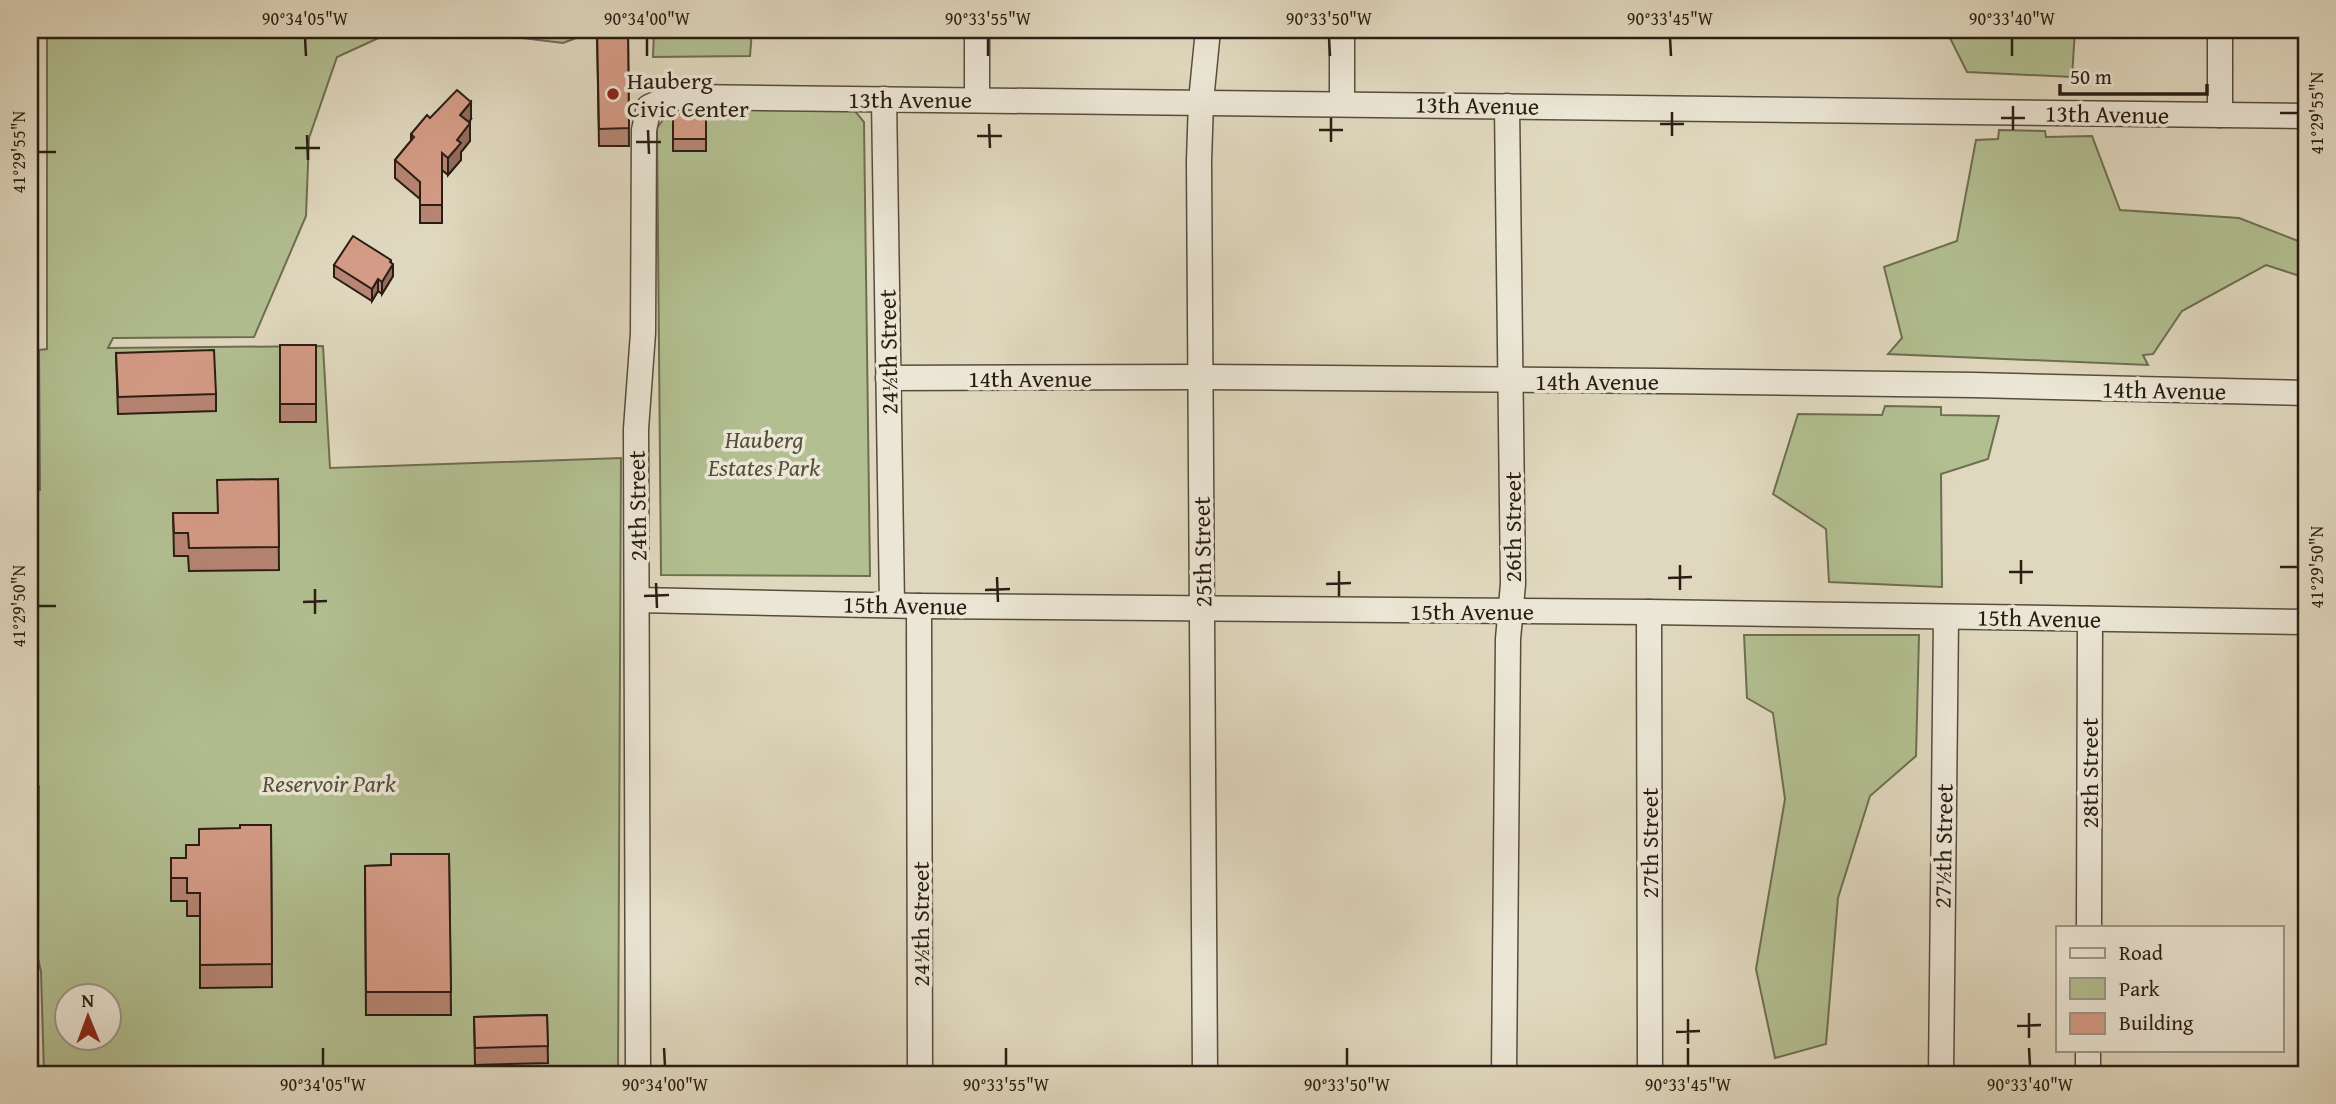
<svg xmlns="http://www.w3.org/2000/svg" width="2336" height="1104" font-family="'Gentium Book Plus',serif">
  <rect width="100%" height="100%" fill="#e0d8be"/>
  <filter id="stains"><feTurbulence type="fractalNoise" baseFrequency=".00286" numOctaves="4"/><feColorMatrix values="0 0 0 0 .2 0 0 0 0 .09 0 0 0 0 .02 0 0 0 .5 -.17"/></filter>
  <radialGradient id="worn" r=".72"><stop offset=".6" stop-color="#630" stop-opacity="0"/><stop offset="1" stop-color="#630" stop-opacity=".3"/></radialGradient>
  <!-- green -->
  <g fill="#b2bf91" stroke="#6e6e52" stroke-width="2" fill-rule="evenodd">
    <path d="M47,30H396L337,57L309,138L306,216L254,337L113,338L108,348L323,346L330,468L621,458L618,1074H44L41,972L38,958L39,787L30,795V489L40,490L39,350L47,349ZM66,996H108V1038H66Z"/>
    <path d="M458,30H598L563,43Z"/>
    <path d="M654,30H752L750,56L653,57Z"/>
    <path d="M1946,30H2075L2072,77L1967,72Z"/>
    <path d="M671,109L855,111L864,122L870,576L661,575L657,128Z"/>
    <path d="M1999,130L2045,131L2046,137L2092,136L2120,210L2239,218L2306,244V278L2266,265L2182,311L2153,354L2143,355L2148,365L1888,354L1902,338L1884,267L1957,241L1976,140L1998,139Z"/>
    <path d="M1885,406L1941,407V415L1999,416L1988,459L1941,474L1942,587L1829,582L1826,529L1773,494L1798,414L1882,415Z"/>
    <path d="M1744,635H1919L1916,756L1870,796L1838,898L1826,1044L1775,1058L1756,969L1785,799L1773,713L1747,698Z"/>
  </g>
  <g fill="none" stroke-linecap="round" stroke-linejoin="round">
    <defs>
      <g id="minor">
        <path d="M977,30V99"/>
        <path d="M2220,30V115"/>
        <path d="M884,99L892,605"/>
        <path d="M1342,104V30"/>
        <path d="M888,378L1200,377L1663,381L1974,385L2306,393"/>
        <path d="M638,600L919,606L1649,612L2306,622"/>
        <path d="M919,606L920,1074"/>
        <path d="M1649,612L1650,1074"/>
        <path d="M2089,927L2090,619"/>
        <path d="M638,1074L636,429L643,333L644,130L649,107L669,98L687,97L2306,116"/>
        <path d="M1205,1074L1199,161L1201,101L1208,30"/>
        <path d="M1504,1074L1508,639L1513,584L1507,106"/>
        <path d="M1941,1074L1946,618"/>
        <path d="M2088,1074V1050"/>
      </g>
    </defs>
    <!-- minor casing -->
    <use href="#minor" stroke="#584c3e" stroke-width="27"/>
    <!-- minor -->
    <use href="#minor" stroke="#ebe6d5" stroke-width="24"/>
  </g>
  <!-- wall -->
  <g fill="#b68573" stroke="#2b1d14" stroke-width="2">
    <path d="M597,30H628L629,146H599Z"/>
    <rect x="673" y="114" width="33" height="37"/>
    <path d="M430,118L471,119L469,122L470,141L461,152V160L448,175L442,170V223H420V199L395,178V160L411,141V134Z"/>
    <path d="M391,263L393,276L382,294L378,291L372,301L334,277V265Z"/>
    <rect x="280" y="345" width="36" height="77"/>
    <path d="M116,353L216,394V411L118,414Z"/>
    <path d="M278,479L279,570L189,571L188,556H174L173,513H218Z"/>
    <path d="M271,825L272,987L200,988V916H187V901H171V858H186L199,845L240,828Z"/>
    <path d="M449,854L451,1015H366L365,866L391,865Z"/>
    <path d="M547,1015L548,1063L475,1065L474,1017Z"/>
  </g>
  <!-- shaded-wall -->
  <g fill="#946c5e" stroke="#2b1d14" stroke-width="2">
    <path d="M471,102V119L460,133V115Z"/>
    <path d="M470,123V141L461,152V160L448,175V158L457,140Z"/>
    <path d="M391,260V268L393,264V276L382,294V282Z"/>
    <path d="M378,279V291L372,301V289Z"/>
  </g>
  <!-- building -->
  <g fill="#d49b86" stroke="#2b1d14" stroke-width="2">
    <path d="M597,30H628L629,128L599,129Z"/>
    <path d="M457,90L471,102L460,115L470,123L457,140L461,143L448,158L442,153V205H420V182L395,160L414,137L411,134L427,115L430,118Z"/>
    <rect x="673" y="114" width="33" height="25"/>
    <path d="M353,236L391,260L390,262L393,264L382,282L378,279L372,289L334,265Z"/>
    <rect x="280" y="345" width="36" height="59"/>
    <path d="M214,350L216,394L118,397L116,353Z"/>
    <path d="M278,479L279,547L189,548L188,533H174L173,513H218L217,480Z"/>
    <path d="M240,825H271L272,964L200,965V893H187V878H171V858H186V845H199V829L240,828Z"/>
    <path d="M391,854H449L451,992H366L365,866L391,865Z"/>
    <path d="M547,1015L548,1046L475,1048L474,1017Z"/>
  </g>
  <!-- ticks -->
  <path fill="none" stroke="#2b1d14" stroke-width="2.5" d="M305,38L306,56M647,38V56M988,38V56M1329,38L1330,56M1670,38L1671,56M2012,38V56M2013,106V130M1672,112V136M2280,113H2298M1331,118V142M2001,118H2025M989,124L990,148M1660,124H1684M648,130L649,154M1319,130H1343M307,135L308,160M977,136H1002M636,142H661M295,148H320M38,152H56M2021,560V584M1680,565V590M2280,567H2298M1339,571V596M2009,572H2033M997,577L998,602M1668,578L1692,577M656,583L657,608M1326,584L1351,583M315,589V614M985,590L1010,589M644,596L669,595M303,602L327,601M38,606H56M2029,1013V1038M1688,1019V1044M2017,1026L2041,1025M1676,1032L1700,1031M323,1048V1066M664,1048L665,1066M1006,1048V1066M1347,1048V1066M1688,1048V1066M2029,1048L2030,1066"/>
  <!-- markers -->
  <circle fill="#8f2418" stroke="#ebe6d5" stroke-width="2.5" cx="613" cy="94" r="7"/>
  <g text-anchor="middle" dominant-baseline="central" stroke-width="7" stroke-linejoin="round" paint-order="stroke">
    <!-- poi labels -->
    <g font-size="24" fill="#2b1d14" stroke="#ebe6d5" text-anchor="start">
      <text x="627" y="80">Hauberg<tspan x="627" dy="28">Civic Center</tspan></text>
    </g>
    <!-- street labels -->
    <g font-size="24" fill="#2b1d14" stroke="#ebe6d5">
      <text x="910" y="99">13th Avenue</text>
      <text transform="translate(1477 105) rotate(1)">13th Avenue</text>
      <text transform="translate(2107 114) rotate(1)">13th Avenue</text>
      <text transform="translate(888 352) rotate(-91)">24½th Street</text>
      <text x="1030" y="378">14th Avenue</text>
      <text x="1597" y="381">14th Avenue</text>
      <text transform="translate(2164 390) rotate(1)">14th Avenue</text>
      <text transform="translate(637 506) rotate(-91)">24th Street</text>
      <text transform="translate(1512 527) rotate(-90)">26th Street</text>
      <text transform="translate(1202 552) rotate(-91)">25th Street</text>
      <text transform="translate(905 605) rotate(1)">15th Avenue</text>
      <text x="1472" y="611">15th Avenue</text>
      <text transform="translate(2039 618) rotate(1)">15th Avenue</text>
      <text transform="translate(2089 773) rotate(-90)">28th Street</text>
      <text transform="translate(1649 843) rotate(-90)">27th Street</text>
      <text transform="translate(1943 846) rotate(-89)">27½th Street</text>
      <text transform="translate(920 924) rotate(-90)">24½th Street</text>
    </g>
    <!-- park labels -->
    <g font-size="24" font-style="italic" fill="#544e3a" stroke="#ebe6d5">
      <text x="764" y="439">Hauberg<tspan x="764" dy="28">Estates Park</tspan></text>
      <text x="329" y="783">Reservoir Park</text>
    </g>
  </g>
  <!-- margin -->
  <rect width="2336" height="1104" fill="none" stroke="#e0d8be" stroke-width="77"/>
  <!-- legend -->
  <rect x="2056" y="926" width="228" height="126" fill="#ebe6d5" stroke="#9e9688" stroke-width="2"/>
  <rect x="2070" y="948" width="35" height="10" fill="#ebe6d5" stroke="#9e9688" stroke-width="2"/>
  <text x="2119" y="960" font-size="21" fill="#2b1d14">Road</text>
  <rect x="2070" y="978" width="35" height="21" fill="#b2bf91" stroke="#9e9688" stroke-width="2"/>
  <text x="2119" y="996" font-size="21" fill="#2b1d14">Park</text>
  <rect x="2070" y="1013" width="35" height="21" fill="#d49b86" stroke="#9e9688" stroke-width="2"/>
  <text x="2119" y="1030" font-size="21" fill="#2b1d14">Building</text>
  <!-- north arrow -->
  <g transform="translate(88 1017) rotate(359)"><circle r="33" fill="#ebe6d5" stroke="#9e9688" stroke-width="2"/>
  <path d="M0-5L12 26L0 18L-12 26Z" fill="#8f2418"/>
  <text y="-10" font-size="19" font-weight="bold" text-anchor="middle" fill="#2b1d14">N</text>
  </g>
  <!-- scale -->
  <path d="M2060 84v10h147v-10" fill="none" stroke="#2b1d14" stroke-width="3.5"/>
  <text x="2070" y="84" font-size="21" fill="#2b1d14" stroke="#ebe6d5" stroke-width="5" paint-order="stroke">50 m</text>
  <rect x="38" y="38" width="2260" height="1028" fill="none" stroke="#2b1d14" stroke-width="2.5"/>
  <g font-size="18" text-anchor="middle" fill="#2b1d14">
    <text x="305" y="25">90°34'05"W</text>
    <text x="647" y="25">90°34'00"W</text>
    <text x="988" y="25">90°33'55"W</text>
    <text x="1329" y="25">90°33'50"W</text>
    <text x="1670" y="25">90°33'45"W</text>
    <text x="2012" y="25">90°33'40"W</text>
    <text transform="translate(2317 113) rotate(-90)" y="6">41°29'55"N</text>
    <text transform="translate(19 152) rotate(-90)" y="6">41°29'55"N</text>
    <text transform="translate(2317 567) rotate(-90)" y="6">41°29'50"N</text>
    <text transform="translate(19 606) rotate(-90)" y="6">41°29'50"N</text>
    <text x="323" y="1091">90°34'05"W</text>
    <text x="665" y="1091">90°34'00"W</text>
    <text x="1006" y="1091">90°33'55"W</text>
    <text x="1347" y="1091">90°33'50"W</text>
    <text x="1688" y="1091">90°33'45"W</text>
    <text x="2030" y="1091">90°33'40"W</text>
  </g>
  <rect width="100%" height="100%" filter="url(#stains)"/>
  <rect width="100%" height="100%" fill="url(#worn)"/>
</svg>
